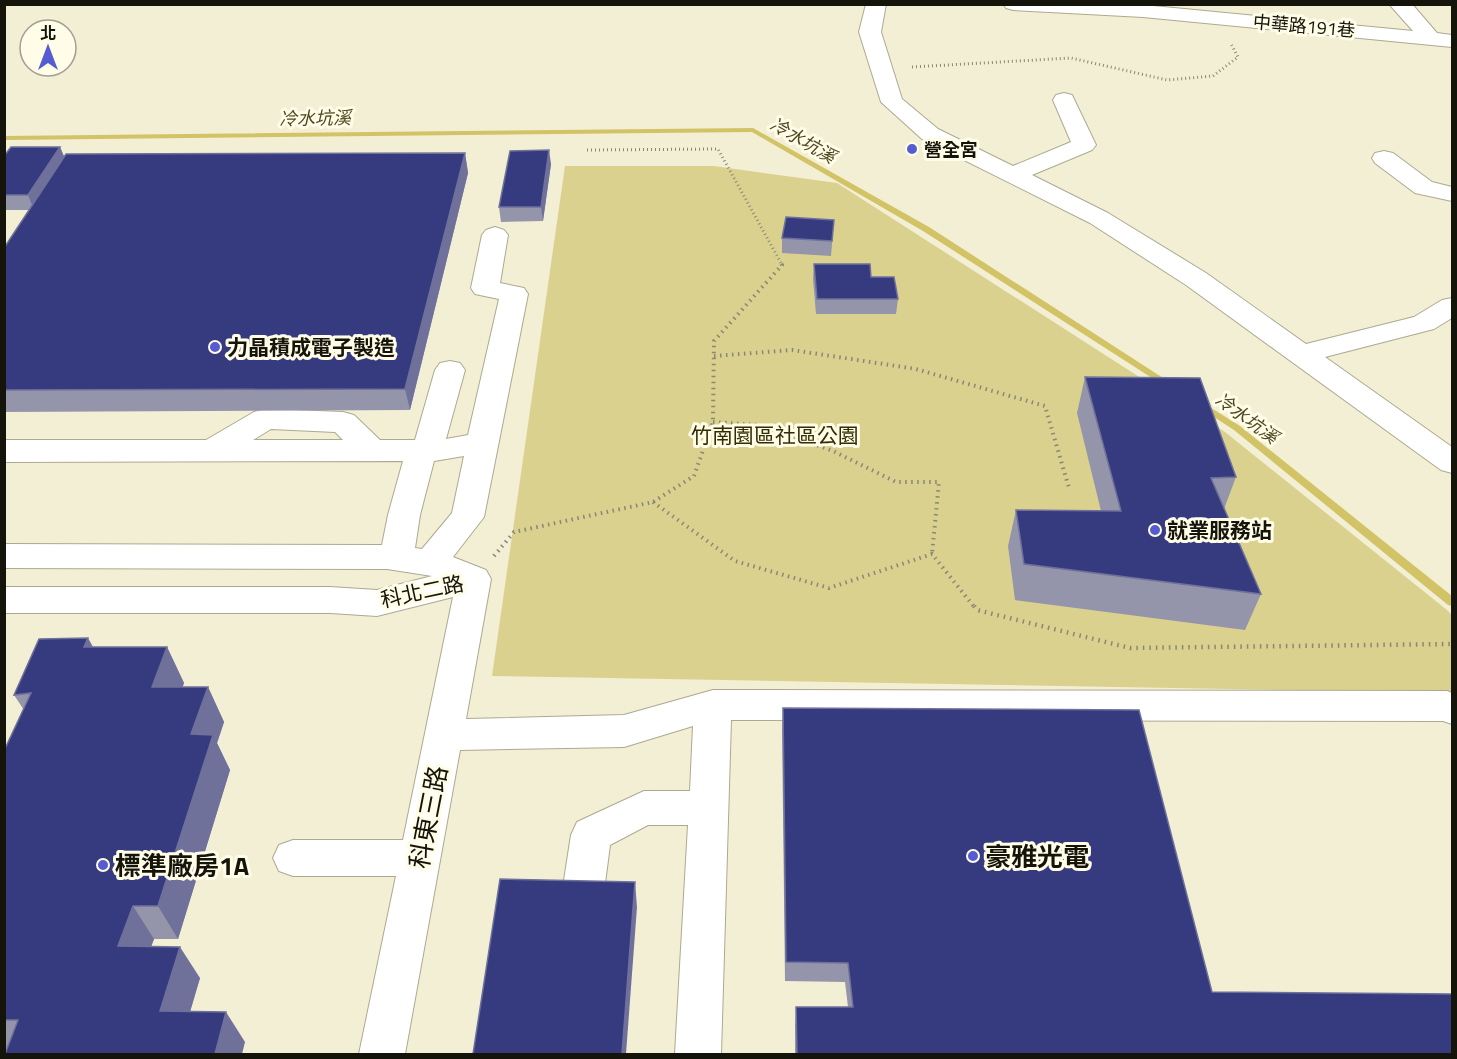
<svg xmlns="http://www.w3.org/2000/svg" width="1457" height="1059" font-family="'Titillium Web','Noto Sans TC',sans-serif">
  <rect width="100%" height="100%" fill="#f3efd5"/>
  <!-- green -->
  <path fill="#dbd18f" d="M565,166H714L837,183L1225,432L1447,610L1452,615V693L492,676Z"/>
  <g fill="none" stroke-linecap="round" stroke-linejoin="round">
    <!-- stream -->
    <g fill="#d1c366" fill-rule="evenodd">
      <path d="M753,128L929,227L1174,385L1172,387H1166L923,231L752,132L4,140V136Z"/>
      <path d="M1200,401L1240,426L1452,596V606L1448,605L1234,430L1197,406L1195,404L1197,402Z"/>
    </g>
    <defs>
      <g id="minor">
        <path d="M866,4H886L881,32L902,99L938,129L1013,166L1071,142L1053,100L1056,95L1064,93L1072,95L1096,145L1092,150L1032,175L1108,213L1206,273L1306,344L1414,317L1442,300L1452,298V318L1434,329L1325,357L1452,447V473L1441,470L1186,285L1090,223L922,139L881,102L859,32Z"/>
        <path d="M1003,4L1143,5L1413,31L1389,4H1412L1437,33L1452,35V47L1143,17L1013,10L1006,8Z"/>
        <path d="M1384,151L1393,153L1432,182L1452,187V201L1415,193L1375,163L1372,158L1375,153Z"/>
        <path d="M495,227L504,230L508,235L500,283L524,288L528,294L484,517L453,557L486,570L491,579L466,719L624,715L713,690L1447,691L1452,693V724L1443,721L731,720L721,1054H675L688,825H648L610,845L602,906L596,920L581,925L566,920L560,906L571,835L577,822L644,791H690L693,726L624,747L460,750L405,1054H359L396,876H293L279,871L273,858L279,845L293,840H403L453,597L377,616L330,613H4V587H330L377,590L432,576L387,569L4,568V544L382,545L388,515L403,461L4,462V440H206L254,412L265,409L343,412L354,415L380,440H415L435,370L440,363L450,361L460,363L465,370L446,439L468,435L499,299L475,294L471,288L482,235L486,230ZM271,429L335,432L343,440H253ZM464,456L452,513L422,549L415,548L420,515L434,461Z"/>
      </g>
    </defs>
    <!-- minor casing -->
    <use href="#minor" stroke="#ada991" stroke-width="2"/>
    <!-- path-far2 -->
    <g stroke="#898775" stroke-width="3" stroke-dasharray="1 3" stroke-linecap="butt">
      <path d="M912,67L1071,58L1167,80L1213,76L1238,57L1231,44"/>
      <path d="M587,150L718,149L781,263"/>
    </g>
    <!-- path-far1 -->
    <g stroke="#898775" stroke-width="4" stroke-dasharray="1.5 4.5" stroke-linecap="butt">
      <path d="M714,356L792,350L916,369L1045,406L1069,488"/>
      <path d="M713,422L760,425L833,451L896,482H939L932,554"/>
      <path d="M653,502L735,561L829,588L932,554L975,608"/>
      <path d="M494,556L514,532L653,502L694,476L713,422L714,341L782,265L780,262"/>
    </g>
    <!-- path -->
    <path stroke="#898775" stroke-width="4.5" stroke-dasharray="1.5 5" stroke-linecap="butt" d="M974,606L977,610L1130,648L1452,644"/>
    <!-- minor -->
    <use href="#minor" fill="#fff" fill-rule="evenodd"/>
  </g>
  <!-- wall -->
  <g fill="#9495aa">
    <path d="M60,147L64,157L465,153L468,173L410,410L4,412V248L30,210H4V156Z"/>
    <path d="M551,164L543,221L501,222L499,207Z"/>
    <path d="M834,220L831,256L782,253V238Z"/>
    <path d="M814,264L871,277L898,299L896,314H816L813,279Z"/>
    <path d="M1085,377L1236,477L1224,509L1261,594L1245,630L1015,600L1008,546L1016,510L1101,511L1077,413Z"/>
    <path d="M93,647H167L184,683L182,687H208L224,722L217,743L230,770L178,939H154L151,946L200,978L190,1012L245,1042L4,1050V751L24,710L14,695Z"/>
    <path d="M783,708L1212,992L1452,1054H795V1025L796,1007H848L845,982L785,981L782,729Z"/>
  </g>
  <!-- shaded-wall -->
  <g fill="#6f719a">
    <path d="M60,147L66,161L34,210L28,195Z"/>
    <path d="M549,150L551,164L543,221L541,207Z"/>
    <path d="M465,153L468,173L410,410L405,389Z"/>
    <path d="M88,638L108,674L84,647Z"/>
    <path d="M167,647L184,683L170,723L152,687Z"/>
    <path d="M208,687L224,722L217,743L230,770L178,939L158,906L191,734Z"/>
    <path d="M635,882L637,907L626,1054H622Z"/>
    <path d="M133,906L154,939L140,977L118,946Z"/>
    <path d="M180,947L200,978L181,1042L160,1011Z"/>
    <path d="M226,1012L245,1042L242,1054H215Z"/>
  </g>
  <!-- building -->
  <g fill="#363b80" stroke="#6f719a" stroke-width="1.5">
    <path d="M11,147H60L28,195H4V156Z"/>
    <path d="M549,150L541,207H499L510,151Z"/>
    <path d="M465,153L405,389L4,390V248L66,154Z"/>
    <path d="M786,217L834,220L832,241L782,238Z"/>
    <path d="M814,264H870L871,277H894L898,299H817Z"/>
    <path d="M1085,377L1200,378L1236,477L1211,478L1261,594L1024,564L1016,510L1121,511Z"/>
    <path d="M88,638L84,647H167L152,687H208L191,734L213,735L158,906H133L118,946L180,947L160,1011L226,1012L215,1054H5L18,1020H4V751L31,693L14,695L39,639Z"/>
    <path d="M783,708L1139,710L1212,992L1452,994V1054H797L796,1007H853L848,963L786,962Z"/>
    <path d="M500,879L635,882L622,1054H473Z"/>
  </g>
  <!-- markers -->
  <g fill="#565bd2" stroke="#fffce7" stroke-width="2">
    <circle cx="912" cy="149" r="6"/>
    <circle cx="215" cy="347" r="6"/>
    <circle cx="1155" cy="530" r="6"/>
    <circle cx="973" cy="856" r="6"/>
    <circle cx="103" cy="865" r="6"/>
  </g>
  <g text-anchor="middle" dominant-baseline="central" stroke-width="6" stroke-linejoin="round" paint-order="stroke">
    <!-- far-street labels -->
    <g font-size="18" fill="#15140b" stroke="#fffce7">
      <text transform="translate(1304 26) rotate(5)">中華路191巷</text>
    </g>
    <!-- far-water labels -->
    <g font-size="18" font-style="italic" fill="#4d4720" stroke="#fffce7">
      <text transform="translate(315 118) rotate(-1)">冷水坑溪</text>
      <text transform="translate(803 140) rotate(30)">冷水坑溪</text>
      <text transform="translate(1247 418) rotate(36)">冷水坑溪</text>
    </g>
    <!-- far-poi labels -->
    <g font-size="18" font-weight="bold" fill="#15140b" stroke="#fffce7" text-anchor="start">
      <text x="924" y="149">營全宮</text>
    </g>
    <!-- poi labels -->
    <g font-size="21" font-weight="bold" fill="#15140b" stroke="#fffce7" text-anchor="start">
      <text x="227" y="347">力晶積成電子製造</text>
      <text x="1167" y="530">就業服務站</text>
    </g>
    <!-- park labels -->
    <g font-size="21" fill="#332d03" stroke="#fffce7">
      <text x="775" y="435">竹南園區社區公園</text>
    </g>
    <!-- street labels -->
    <g font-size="21" fill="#15140b" stroke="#fffce7">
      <text transform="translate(422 591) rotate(-12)">科北二路</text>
    </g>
    <!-- near-street labels -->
    <g font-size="26" fill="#15140b" stroke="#fffce7">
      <text transform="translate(428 817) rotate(-79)">科東三路</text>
    </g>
    <!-- near-poi labels -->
    <g font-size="26" font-weight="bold" fill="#15140b" stroke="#fffce7" text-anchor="start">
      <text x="985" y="856">豪雅光電</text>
      <text x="115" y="865">標準廠房1A</text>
    </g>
  </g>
  <!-- border -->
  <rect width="1457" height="1059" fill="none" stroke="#15140b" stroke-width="12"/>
  <!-- north arrow -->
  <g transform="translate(48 48)"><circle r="28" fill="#fffce7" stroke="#a19f8f" stroke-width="1.5"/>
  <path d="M0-4.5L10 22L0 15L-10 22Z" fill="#565bd2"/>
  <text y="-9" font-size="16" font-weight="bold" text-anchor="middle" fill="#15140b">北</text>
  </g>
</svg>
